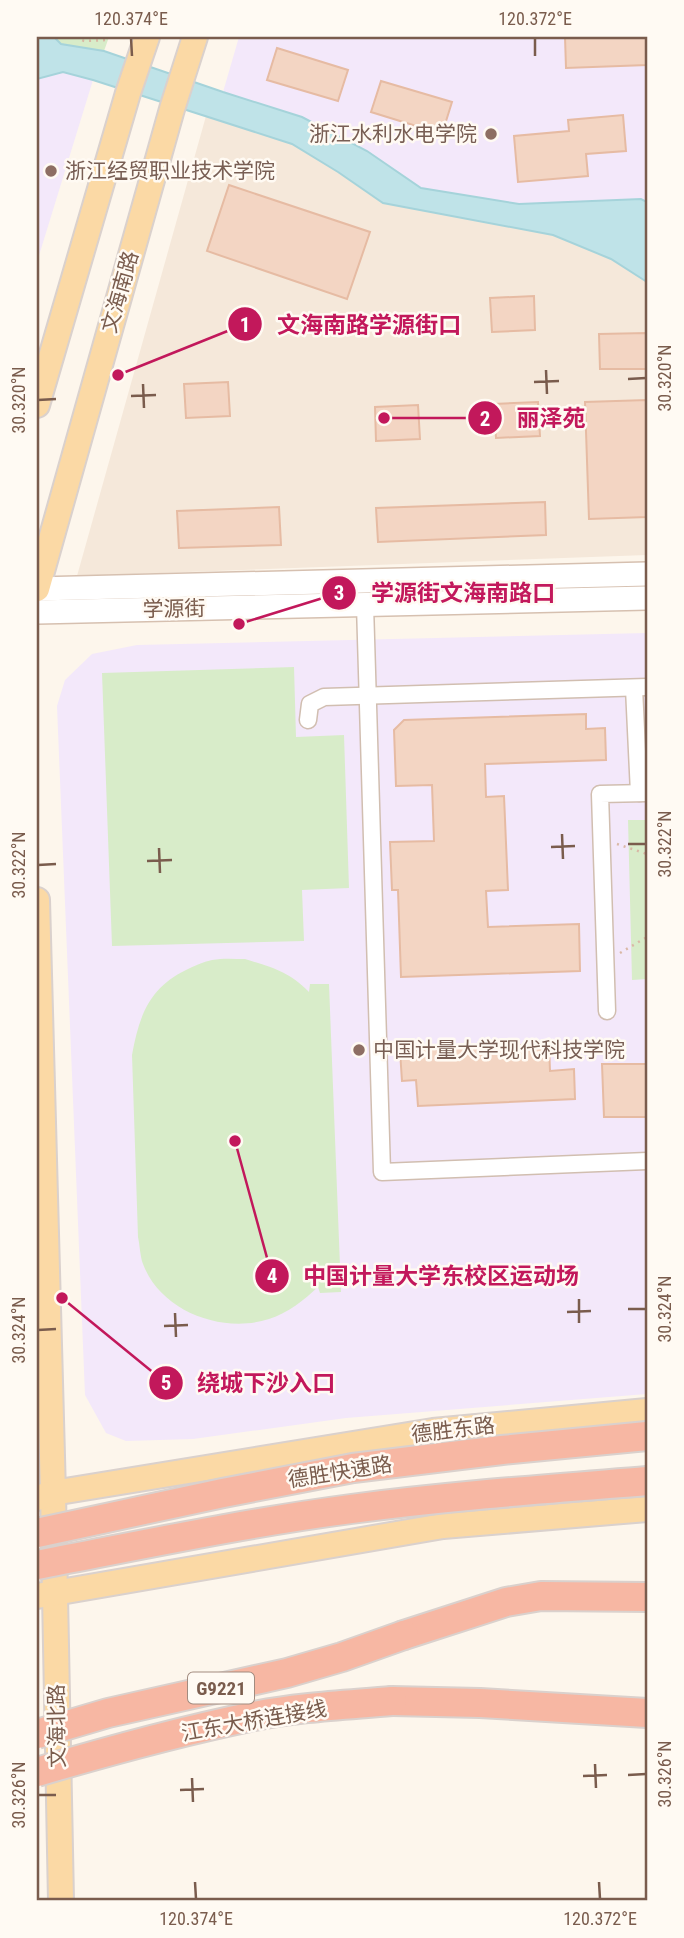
<svg xmlns="http://www.w3.org/2000/svg" width="684" height="1938" font-family="'Roboto Condensed','Noto Sans SC',sans-serif">
  <rect width="100%" height="100%" fill="#fdf6ec"/>
  <!-- residential -->
  <path fill="#f5e8da" d="M206,116L292,144L338,172L383,203L553,235L611,259L647,282V555L77,576Z"/>
  <!-- education -->
  <g fill="#f3e8fa">
    <path d="M239,37H647V202L641,199L519,204L421,188L367,151L302,117L223,92Z"/>
    <path d="M62,72L93,80L37,262V79Z"/>
    <path d="M647,633V1394L346,1418L193,1439L126,1441L106,1433L85,1395L57,706L65,680L92,654L137,645Z"/>
  </g>
  <!-- green -->
  <g fill="#d8ecc9">
    <path d="M37,37H109L104,51L61,44Z"/>
    <path d="M294,667L296,737L344,735L349,888L302,890L304,941L112,946L102,673Z"/>
    <path d="M628,820H647V979L632,980Z"/>
    <path d="M245,959C273,968 288,971 309,992L310,984H329L341,1292L320,1293L318,1287C304,1300 288,1313 269,1319C223,1334 161,1312 143,1264C140,1256 140,1246 138,1237L132,1055C139,1016 149,988 186,970C194,966 203,962 212,960C223,958 234,959 245,959Z"/>
  </g>
  <!-- water -->
  <path fill="#bfe3e8" stroke="#a5d3da" stroke-width="2" d="M37,37H54L61,44L104,51L223,92L302,117L367,151L421,188L519,204L641,199L647,202V282L611,259L553,235L383,203L338,172L292,144L93,80L63,72L37,79Z"/>
  <!-- building -->
  <g fill="#f3d5c3" stroke="#e6bba3" stroke-width="2">
    <path d="M565,37H647V65L566,68Z"/>
    <path d="M277,48L348,70L338,101L267,80Z"/>
    <path d="M381,81L452,102L442,134L371,112Z"/>
    <path d="M623,115L626,151L586,154L588,176L518,182L514,136L569,131L568,120Z"/>
    <path d="M229,185L370,232L347,299L207,251Z"/>
    <path d="M534,296L535,330L492,332L490,298Z"/>
    <path d="M647,333V369H600L599,334Z"/>
    <path d="M228,382L230,416L186,418L184,384Z"/>
    <path d="M647,400V517L589,519L585,402Z"/>
    <path d="M538,402L540,436L496,438L494,404Z"/>
    <path d="M418,405L420,439L376,441L375,407Z"/>
    <path d="M545,502L546,535L378,542L376,508Z"/>
    <path d="M279,507L281,545L179,548L177,511Z"/>
    <path d="M586,714V729L605,728L606,760L485,764L486,797L504,796L508,890L486,891L488,927L579,924L580,971L401,977L398,890H392L390,842L434,841L432,785L396,786L394,730L404,720Z"/>
    <path d="M549,1044L550,1071L574,1069L575,1099L418,1106L416,1080L402,1081L400,1051Z"/>
    <path d="M602,1064H647V1117H604Z"/>
  </g>
  <g fill="none" stroke-linecap="round" stroke-linejoin="round">
    <defs>
      <g id="street">
        <path d="M365,605L382,1172L647,1161"/>
        <path d="M634,688L639,793"/>
        <path d="M308,720L310,704L324,697L647,687"/>
        <path d="M607,1011L600,794L647,793"/>
      </g>
      <g id="secondary">
        <path d="M37,589L647,574"/>
        <path d="M37,612L647,598"/>
      </g>
      <g id="primary">
        <path d="M37,405L128,93L147,37"/>
        <path d="M37,589L172,109L195,37"/>
        <path d="M37,900L53,1493L61,1901"/>
        <path d="M37,1498L53,1493L433,1431L647,1411"/>
        <path d="M37,1596L443,1526L647,1509"/>
      </g>
      <g id="highway">
        <path d="M404,1635L506,1602L541,1596L647,1597"/>
        <path d="M392,1701L480,1703L647,1713"/>
      </g>
    </defs>
    <!-- street casing -->
    <use href="#street" stroke="#d1beb0" stroke-width="19"/>
    <!-- secondary casing -->
    <use href="#secondary" stroke="#d6c0b0" stroke-width="26"/>
    <!-- primary casing -->
    <use href="#primary" stroke="#dad1cd" stroke-width="28"/>
    <!-- highway casing -->
    <use href="#highway" stroke="#dad1cd" stroke-width="32"/>
    <!-- path -->
    <g stroke="#d9b8a5" stroke-width="2.5" stroke-dasharray="2 5" stroke-linecap="butt">
      <path d="M76,37L84,41L108,40"/>
      <path d="M617,844L647,854"/>
      <path d="M620,953L647,937"/>
    </g>
    <!-- street -->
    <use href="#street" stroke="#fff" stroke-width="16"/>
    <!-- secondary -->
    <use href="#secondary" stroke="#fff" stroke-width="23"/>
    <!-- primary -->
    <use href="#primary" stroke="#fbd9a5" stroke-width="24"/>
    <!-- highway -->
    <use href="#highway" stroke="#f7b7a3" stroke-width="28"/>
    <defs>
      <g id="highway-bridge">
        <path d="M37,1533L223,1493L353,1468L502,1450L647,1436"/>
        <path d="M37,1565C141,1545 245,1523 351,1509C449,1496 548,1489 647,1481"/>
        <path d="M37,1734L108,1713L287,1673L342,1657L404,1635"/>
        <path d="M37,1772C108,1751 181,1731 254,1716C299,1707 346,1705 392,1701"/>
      </g>
    </defs>
    <!-- highway-bridge casing -->
    <use href="#highway-bridge" stroke="#dad1cd" stroke-width="32" stroke-linecap="butt"/>
    <!-- highway-bridge -->
    <use href="#highway-bridge" stroke="#f7b7a3" stroke-width="28"/>
  </g>
  <!-- ticks -->
  <path fill="none" stroke="#7a5c4d" stroke-width="2.5" d="M131,38L132,56M535,38V56M546,370L547,394M628,379L646,378M534,382L559,381M143,384L144,408M131,396L156,395M38,400L56,399M562,834L563,859M628,844H646M551,847L575,846M159,848L160,873M147,861L172,860M38,865L56,864M579,1299V1323M628,1309H646M567,1312L591,1311M175,1313L176,1337M164,1326L188,1325M38,1330L56,1329M595,1764L596,1788M628,1775L646,1774M583,1776L607,1775M192,1778L193,1802M180,1790L204,1789M38,1795H56M195,1882L196,1899M599,1882L600,1899"/>
  <!-- markers -->
  <g fill="#8d6e63" stroke="#fffaf3" stroke-width="2.5">
    <circle cx="491" cy="134" r="7"/>
    <circle cx="51" cy="171" r="7"/>
    <circle cx="359" cy="1050" r="7"/>
  </g>
  <g text-anchor="middle" dominant-baseline="central" stroke-width="5" stroke-linejoin="round" paint-order="stroke">
    <!-- shield labels -->
    <rect fill="#fffaf3" stroke="#a28b7f" stroke-width="2" x="188" y="1672.5" width="66" height="31" rx="5"/>
    <g font-size="19" font-weight="bold" fill="#7a5c4d">
      <text x="221" y="1688">G9221</text>
    </g>
    <!-- education labels -->
    <g font-size="21" fill="#785e54" stroke="#fffaf3" text-anchor="start">
      <text x="477" y="134" text-anchor="end">浙江水利水电学院</text>
      <text x="65" y="171">浙江经贸职业技术学院</text>
      <text x="373" y="1050">中国计量大学现代科技学院</text>
    </g>
    <!-- street labels -->
    <g font-size="21" fill="#7a5c4d" stroke="#fffaf3">
      <text transform="translate(120 292) rotate(-74)">文海南路</text>
      <text transform="translate(174 609) rotate(-1)">学源街</text>
      <text transform="translate(453 1430) rotate(-7)">德胜东路</text>
      <text transform="translate(340 1472) rotate(-9)">德胜快速路</text>
      <text transform="translate(254 1721) rotate(-10)">江东大桥连接线</text>
      <text transform="translate(57 1726) rotate(-91)">文海北路</text>
    </g>
  </g>
  <!-- callouts -->
  <path fill="none" stroke="#c2185b" stroke-width="2.5" d="M118 375L245 324M384 418L485 418M239 624L339 593M235 1141L272 1276M62 1298L166 1383"/>
  <g fill="#c2185b" stroke="#fffaf3" stroke-width="2.5">
    <circle cx="118" cy="375" r="7"/>
    <circle cx="384" cy="418" r="7"/>
    <circle cx="239" cy="624" r="7"/>
    <circle cx="235" cy="1141" r="7"/>
    <circle cx="62" cy="1298" r="7"/>
    <circle cx="245" cy="324" r="18"/>
    <circle cx="485" cy="418" r="18"/>
    <circle cx="339" cy="593" r="18"/>
    <circle cx="272" cy="1276" r="18"/>
    <circle cx="166" cy="1383" r="18"/>
  </g>
  <g font-size="21" text-anchor="middle" font-weight="bold" fill="#fff">
    <text x="245" y="332">1</text>
    <text x="485" y="426">2</text>
    <text x="339" y="600">3</text>
    <text x="272" y="1283">4</text>
    <text x="166" y="1390">5</text>
  </g>
  <g font-size="23" text-anchor="middle" font-weight="bold" fill="#c2185b" stroke="#fffaf3" stroke-width="5" stroke-linejoin="round" paint-order="stroke">
    <text x="369" y="333">文海南路学源街口</text>
    <text x="551" y="426">丽泽苑</text>
    <text x="463" y="601">学源街文海南路口</text>
    <text x="441" y="1284">中国计量大学东校区运动场</text>
    <text x="266" y="1391">绕城下沙入口</text>
  </g>
  <!-- border -->
  <rect width="684" height="1938" fill="none" stroke="#fffaf3" stroke-width="77"/>
  <rect x="38" y="38" width="608" height="1861" fill="none" stroke="#7a5c4d" stroke-width="2.5"/>
  <g font-size="18" text-anchor="middle" fill="#7a5c4d">
    <text x="131" y="25">120.374°E</text>
    <text x="535" y="25">120.372°E</text>
    <text transform="translate(665 378) rotate(-90)" y="6">30.320°N</text>
    <text transform="translate(19 400) rotate(-90)" y="6">30.320°N</text>
    <text transform="translate(665 844) rotate(-90)" y="6">30.322°N</text>
    <text transform="translate(19 865) rotate(-90)" y="6">30.322°N</text>
    <text transform="translate(665 1309) rotate(-90)" y="6">30.324°N</text>
    <text transform="translate(19 1330) rotate(-90)" y="6">30.324°N</text>
    <text transform="translate(665 1774) rotate(-90)" y="6">30.326°N</text>
    <text transform="translate(19 1795) rotate(-90)" y="6">30.326°N</text>
    <text x="196" y="1925">120.374°E</text>
    <text x="600" y="1925">120.372°E</text>
  </g>
</svg>
